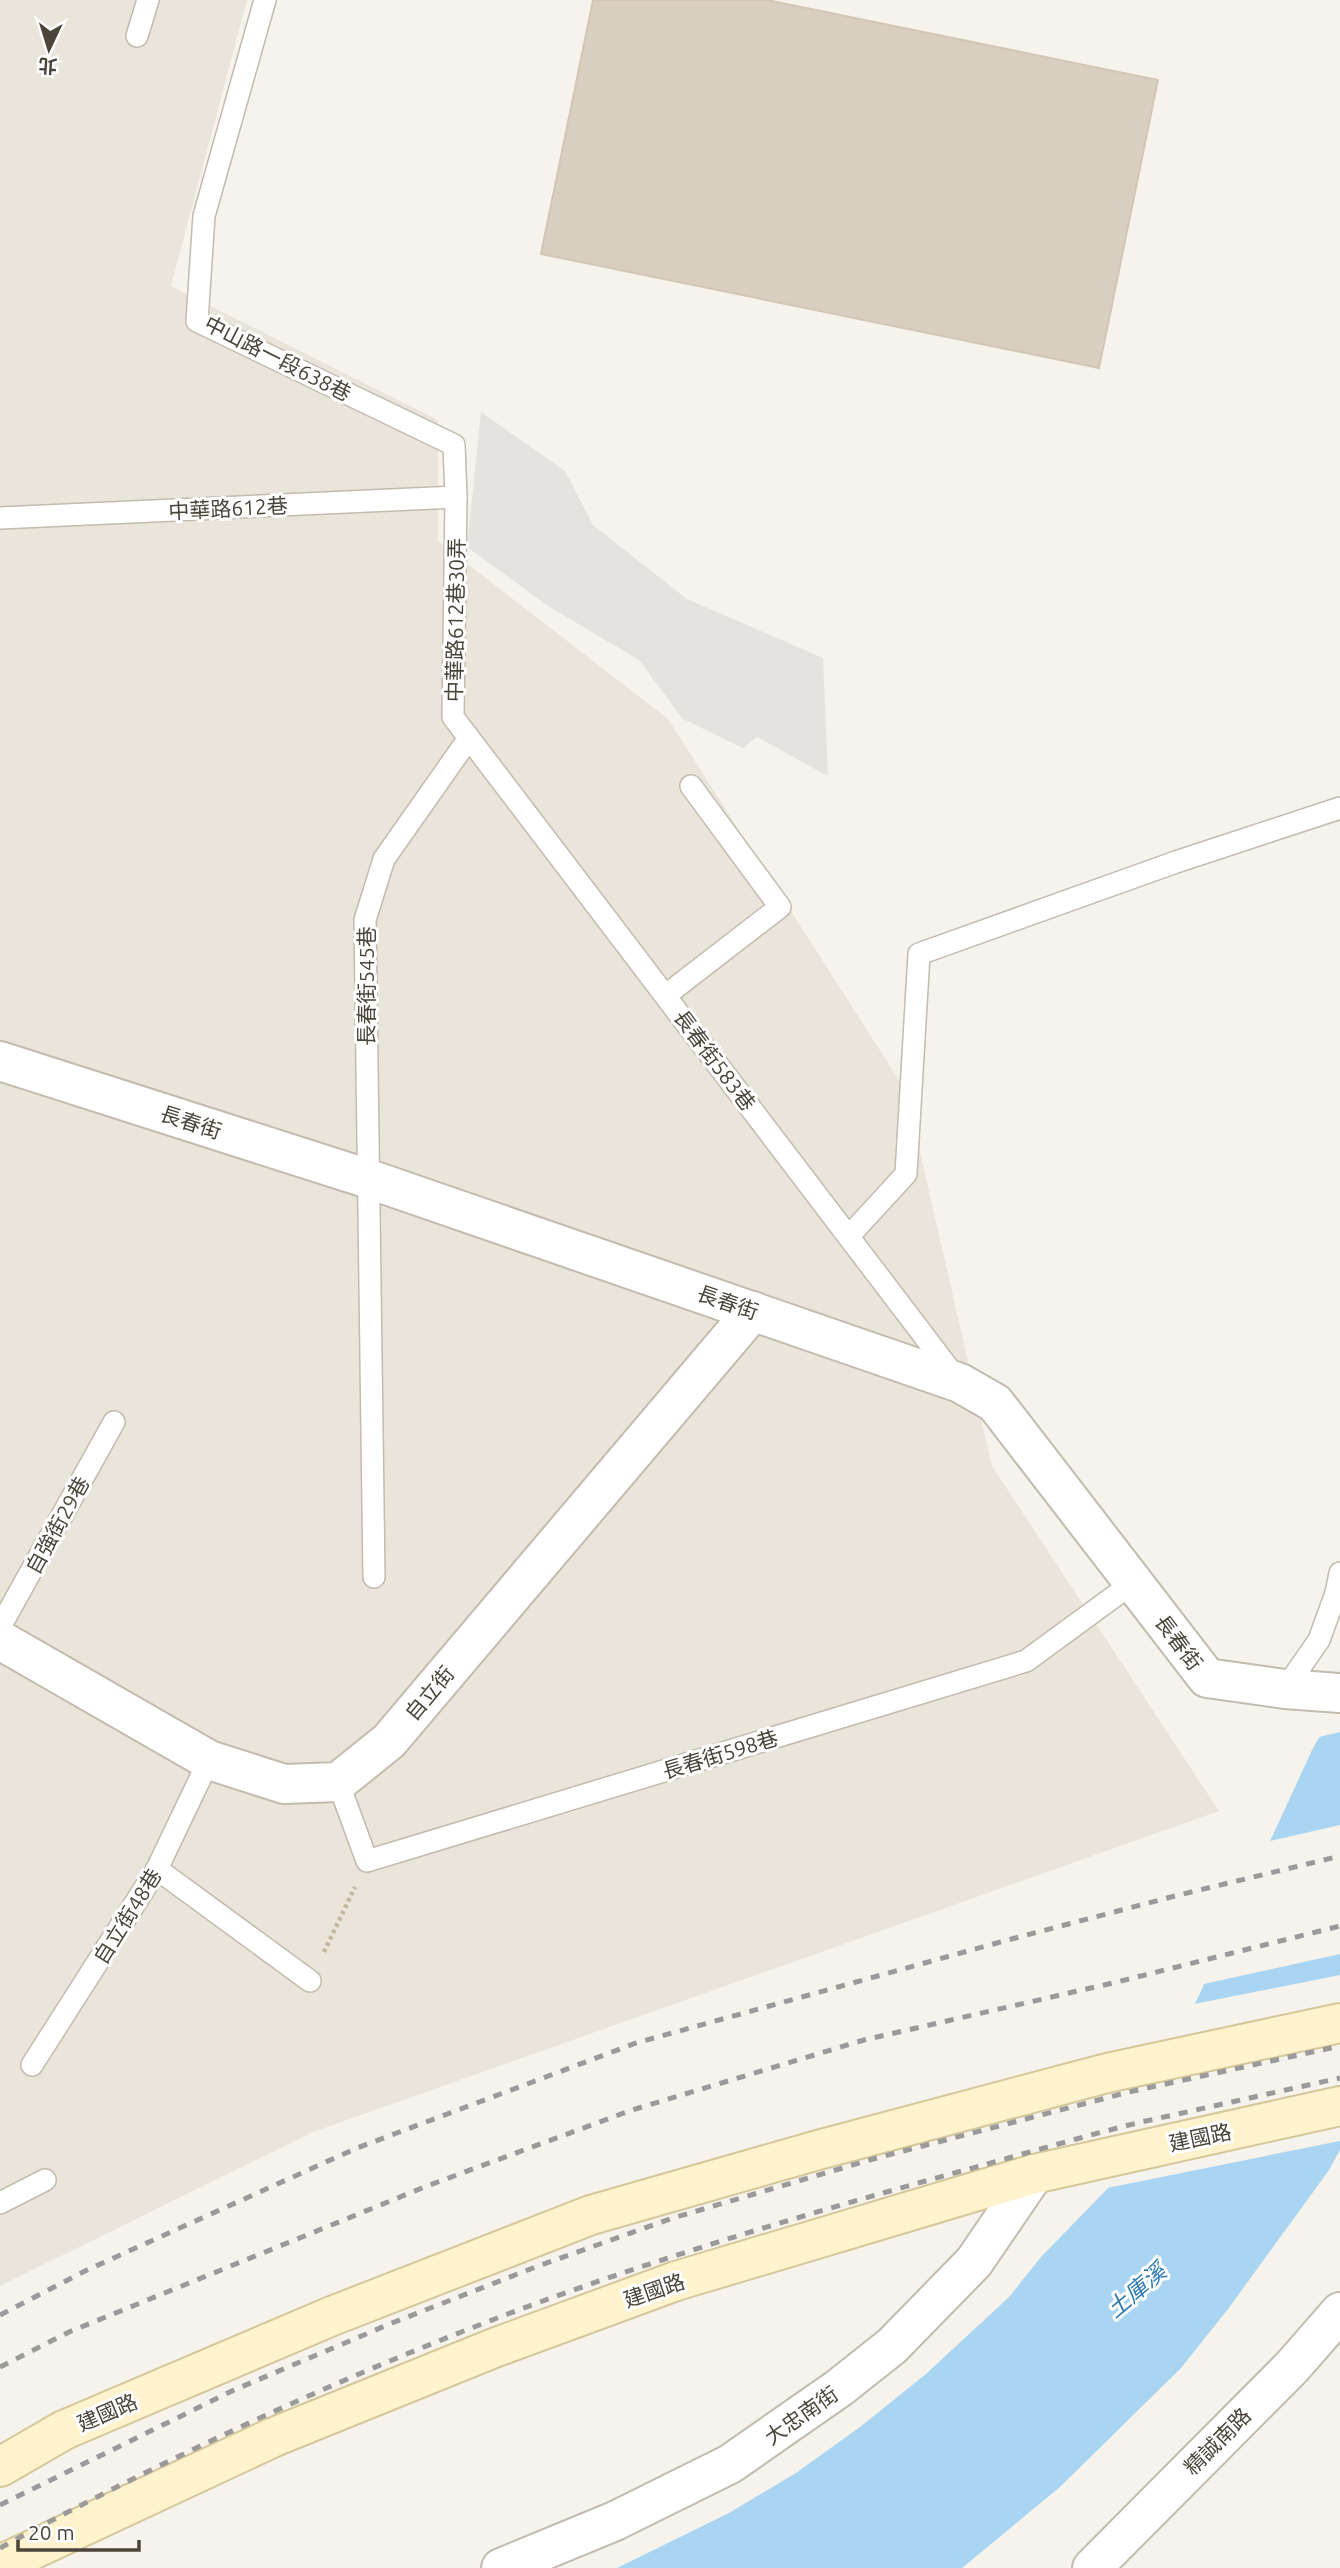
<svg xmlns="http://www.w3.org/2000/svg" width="1340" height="2568" font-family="Ubuntu,'Noto Sans TC',sans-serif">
  <rect width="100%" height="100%" fill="#f6f3ec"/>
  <!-- residential -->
  <path fill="#eae5da" d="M0,0H247L171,286L438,420V541L668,719L906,1091L992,1466L1219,1811L313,2132L0,2286Z"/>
  <!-- parking -->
  <path fill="#e5e3e0" d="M481,412L565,471L593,525L687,599L823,658L828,776L757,737L743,748L683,719L639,660L548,606L467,547Z"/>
  <!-- water -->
  <path fill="#a9d4f2" d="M1340,1702V2150L1329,2170L1228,2309L1181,2368L1060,2487L962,2568H617L729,2513L796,2473L860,2427L926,2374L1009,2297L1041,2257L1112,2184L1313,1748Z"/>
  <!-- pier -->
  <g fill="#f6f3ec">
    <path d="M1340,1698V1732L1315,1738L1337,1700Z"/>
    <path d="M1340,1825V1954L1199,1985L1266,1842Z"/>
    <path d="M1340,1975V2141L1102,2189L1109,2182L1189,2005Z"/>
  </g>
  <!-- building -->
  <path fill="#d8cfc1" stroke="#d3c7b4" stroke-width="2" d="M593,0H767L1158,80L1099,368L541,254Z"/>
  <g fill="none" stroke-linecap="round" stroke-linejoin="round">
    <defs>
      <g id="service">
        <path d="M265,0L204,216L197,321L454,445L456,497L453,717L956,1378"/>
        <path d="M137,36L148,0"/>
        <path d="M0,518L456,497"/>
        <path d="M666,995L780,907L691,786"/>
        <path d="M849,1236L906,1174L919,954L1176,862L1340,808"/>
        <path d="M374,1577L365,920L384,859L469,738"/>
        <path d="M0,1627L114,1422"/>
        <path d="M1285,1689L1319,1640L1336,1593L1340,1573"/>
        <path d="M338,1782L367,1861L1026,1661L1134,1582"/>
        <path d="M157,1869L310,1981"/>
        <path d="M32,2065L157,1869L209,1760"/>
        <path d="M0,2203L45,2180"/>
      </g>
      <g id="minor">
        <path d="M0,1061L369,1179L960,1383L995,1403L1207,1678L1285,1689L1340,1693"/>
        <path d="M0,1640L209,1760L284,1784L338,1782L389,1741L753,1311"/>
        <path d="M501,2568L615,2521L730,2464L839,2388L892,2346L974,2262L1034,2174"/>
        <path d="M1092,2568L1292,2367L1340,2312"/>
      </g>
      <g id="secondary">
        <path d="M0,2467L64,2430L332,2316L591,2215L818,2150L1107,2073L1340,2023"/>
        <path d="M0,2565L274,2437L494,2348L676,2281L1034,2174L1340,2106"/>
      </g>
    </defs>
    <!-- service casing -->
    <use href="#service" stroke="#c2bbae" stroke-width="24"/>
    <!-- minor casing -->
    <use href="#minor" stroke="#c2bbae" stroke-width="42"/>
    <!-- secondary casing -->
    <use href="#secondary" stroke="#d6c79b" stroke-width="42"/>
    <!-- path -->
    <path stroke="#c4b79f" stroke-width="4.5" stroke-dasharray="3.5 3.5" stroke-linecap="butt" d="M324,1952L355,1887"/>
    <!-- service -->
    <use href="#service" stroke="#fff" stroke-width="21"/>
    <!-- minor -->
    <use href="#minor" stroke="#fff" stroke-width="38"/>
    <!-- secondary -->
    <use href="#secondary" stroke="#fff3cd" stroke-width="38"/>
    <!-- rail -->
    <g stroke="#9a9a9a" stroke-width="5" stroke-dasharray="9 9" stroke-linecap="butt">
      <path d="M0,2315L87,2270L357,2148L636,2043L1004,1941L1171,1897L1340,1856"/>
      <path d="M0,2367L69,2332L427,2186L632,2110L864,2040L1117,1982L1340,1926"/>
      <path d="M0,2505L234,2390L392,2323L538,2266L673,2218L873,2159L1129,2092L1340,2046"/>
      <path d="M0,2548C174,2454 355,2370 540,2302C677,2252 817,2211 958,2172C1017,2156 1077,2138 1137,2123C1205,2108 1272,2093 1340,2078"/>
    </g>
  </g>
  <g text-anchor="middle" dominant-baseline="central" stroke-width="6" stroke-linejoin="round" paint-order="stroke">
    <!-- street labels -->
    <g font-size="21" fill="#4b4439" stroke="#fff">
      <text transform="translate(278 358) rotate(27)">中山路一段638巷</text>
      <text transform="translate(228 508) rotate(-3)">中華路612巷</text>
      <text transform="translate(455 620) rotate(-89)">中華路612巷30弄</text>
      <text transform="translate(366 986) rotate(-90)">長春街545巷</text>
      <text transform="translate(715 1060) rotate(53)">長春街583巷</text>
      <text transform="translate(191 1122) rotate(18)">長春街</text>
      <text transform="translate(728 1302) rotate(19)">長春街</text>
      <text transform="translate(57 1525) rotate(-61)">自強街29巷</text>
      <text transform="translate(1179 1642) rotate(53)">長春街</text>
      <text transform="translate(429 1693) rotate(-50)">自立街</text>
      <text transform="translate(720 1754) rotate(-17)">長春街598巷</text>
      <text transform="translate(127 1916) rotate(-58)">自立街48巷</text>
      <text transform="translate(1200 2137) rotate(-12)">建國路</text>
      <text transform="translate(654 2290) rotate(-19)">建國路</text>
      <text transform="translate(107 2412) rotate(-23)">建國路</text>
      <text transform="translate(801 2415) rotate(-35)">大忠南街</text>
      <text transform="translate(1217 2441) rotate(-45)">精誠南路</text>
    </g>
    <!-- water labels -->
    <g font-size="23" font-style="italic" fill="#2e7ab2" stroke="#fff">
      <text transform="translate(1136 2290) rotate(-40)">土庫溪</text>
    </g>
  </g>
  <!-- north arrow -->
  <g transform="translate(49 49) rotate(184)" stroke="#ffffff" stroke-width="5" paint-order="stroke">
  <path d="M0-5L12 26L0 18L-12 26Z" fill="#4b4439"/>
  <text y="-10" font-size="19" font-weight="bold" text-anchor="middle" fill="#4b4439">北</text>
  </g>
  <!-- scale -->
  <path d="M18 2540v10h121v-10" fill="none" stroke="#4b4439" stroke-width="3.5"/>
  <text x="28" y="2540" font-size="21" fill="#4b4439" stroke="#ffffff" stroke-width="5" paint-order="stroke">20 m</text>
</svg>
